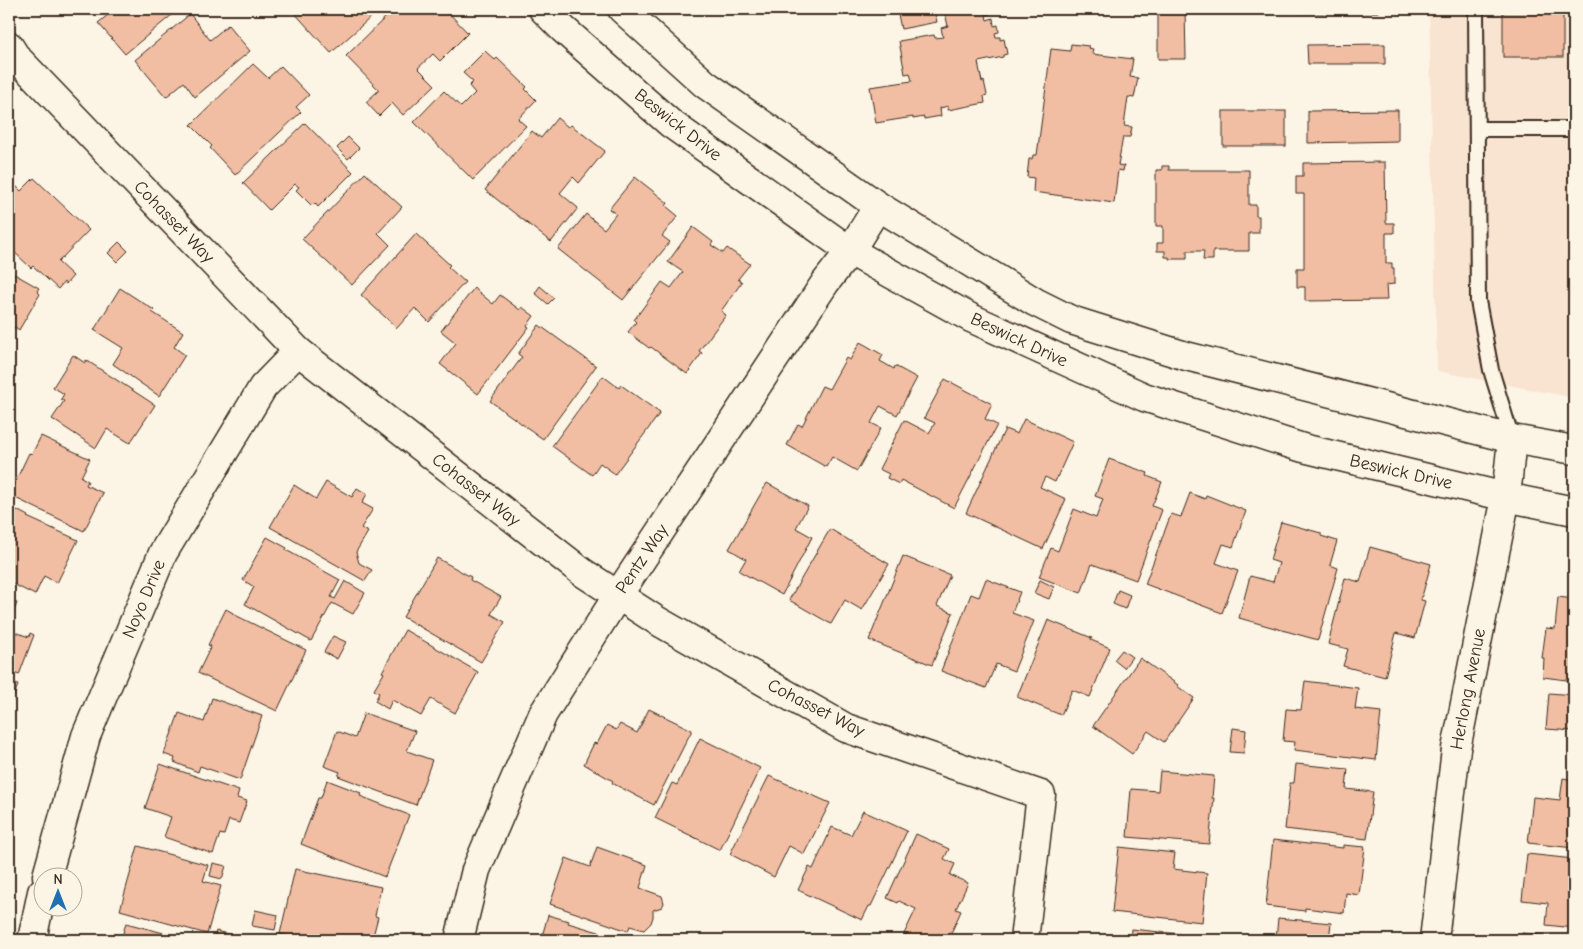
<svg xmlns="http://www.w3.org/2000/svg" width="1583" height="949" font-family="'Comic Neue',sans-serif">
  <rect width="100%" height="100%" fill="#fcf5e5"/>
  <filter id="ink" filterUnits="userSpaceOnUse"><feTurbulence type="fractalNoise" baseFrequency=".02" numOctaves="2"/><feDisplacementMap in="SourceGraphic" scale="10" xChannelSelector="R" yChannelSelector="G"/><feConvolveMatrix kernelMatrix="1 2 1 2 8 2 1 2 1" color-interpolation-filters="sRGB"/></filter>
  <g filter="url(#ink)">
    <!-- built -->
    <path fill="#f9e4d1" d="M1429,9H1574V398L1437,371Z"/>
    <!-- building -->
    <g fill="#f2bea3" stroke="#3b2a1e">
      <path d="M112,9H179L125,54L98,23L114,10Z"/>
      <path d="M291,9H380L331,53Z"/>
      <path d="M394,9H405L406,10L408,9H445L468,33L440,61L433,54L418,68L435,85L403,115L392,103L379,116L366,102L379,90L346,56Z"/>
      <path d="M897,9H989L990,14L986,15L987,20L993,18L994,26L998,25L999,32L995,33L996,37H1000V40L1004,39L1007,54L1003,55V57L978,62L982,82L984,81L987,95L984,96L985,103L948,110V106L940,108L941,116L924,119V117L913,119V117L876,123L870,87L912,81L910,73L905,74L899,41L934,35L935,38L943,37L941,28L948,26L945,13L935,14L937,22L901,29Z"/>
      <path d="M1067,9H1112L1113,11L1067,12Z"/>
      <path d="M1158,9H1185L1186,59H1158Z"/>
      <path d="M1297,9H1379V12L1297,13Z"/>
      <rect x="1503" y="9" width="60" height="48"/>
      <path d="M190,14L210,40L228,25L250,51L195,97L184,82L166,97L135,60Z"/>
      <path d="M1071,44L1089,46L1088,48L1093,49L1092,54L1133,59L1130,77L1138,78L1134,98L1128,97L1124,126L1132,127L1130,137H1123L1118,165L1124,166L1123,171L1118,170L1114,203L1033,192L1034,178L1027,177L1029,159H1032L1033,155H1037L1051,49L1070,51Z"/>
      <path d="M1385,44V64H1308L1307,45Z"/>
      <path d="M485,51L495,60L497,58L527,87L525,89L536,100L518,119L526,126L473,180L414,122L444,91L461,107L475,93L469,86L473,82L463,73Z"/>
      <path d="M253,64L268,78L281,66L309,95L296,107L301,112L235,175L210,148L212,146L191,125Z"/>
      <path d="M1398,110V141L1308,143V111Z"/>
      <rect x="1223" y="111" width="63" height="35"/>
      <path d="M557,118L568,127L571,125L605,151L579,183L573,177L560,193L578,208L551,242L485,190L532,131L541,138Z"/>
      <path d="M305,123L353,172L318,207L315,203L312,206L296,190L299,187L295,184L269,210L243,183Z"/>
      <path d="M348,137L359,148L348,159L337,148Z"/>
      <path d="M1385,162L1386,223H1394V233H1386V263H1392V268H1394V284L1386,285L1387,300L1305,301V287H1297V268H1304V194H1296V176H1303V163Z"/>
      <path d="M1162,166H1169V170H1249V205H1256V216H1259V233H1249V251H1213V260H1203L1204,251H1187V259H1169V257H1165V251H1157V243H1163V226H1156V170H1162Z"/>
      <path d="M365,173L402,207L378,233L390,245L352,285L302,239Z"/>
      <path d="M635,177L668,203L666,206L678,216L662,236L670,242L623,300L558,249L586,214L604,229L616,214L609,209Z"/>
      <path d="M34,178L89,230L58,262L73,276L66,284L64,282L58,289L33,266L31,268L9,247V183L11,181L21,191Z"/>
      <path d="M693,227L713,242L711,245L723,253L727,248L750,264L738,279L742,282L721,311L726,315L699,351L702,353L687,374L651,347L649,348L628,332L636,322L634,320L662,282L671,288L683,272L668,262Z"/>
      <path d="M416,234L450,265L448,267L465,282L429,322L415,308L397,328L361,295Z"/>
      <path d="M119,242L128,251L117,262L108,253Z"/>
      <path d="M9,271L39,288L37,291L40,294L19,330L15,327L12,331L9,329Z"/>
      <path d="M540,286L554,298L548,304L535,293Z"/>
      <path d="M120,288L154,310L152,312L183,332L174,347L185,355L159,396L113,364L123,348L94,330Z"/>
      <path d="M474,288L493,304L500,295L520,310L522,307L534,316L527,326L529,327L478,394L440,364L456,343L441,331Z"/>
      <path d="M539,325L596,366L543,439L490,401L522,357L518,354Z"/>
      <path d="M860,342L883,355L880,361L894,369L895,366L917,378L897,415L880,406L871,423L881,428L857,471L832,457L826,467L787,445L798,424L802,426L822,386L829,389L846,358L850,360Z"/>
      <path d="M73,355L85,363L86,360L155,405L130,443L107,429L96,448L52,419L64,401L61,399L64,394L53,387Z"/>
      <path d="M603,376L619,388L621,385L660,413L615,474L600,463L592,475L552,446Z"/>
      <path d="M945,379L992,404L985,419L997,425L954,508L901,480L899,484L887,478L889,474L879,469L904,420L929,433L935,423L924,418Z"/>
      <path d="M1024,419L1073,442L1055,482L1045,477L1040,487L1066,499L1043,549L966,513L1005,429L1017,434Z"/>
      <path d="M41,436L90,459L81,477L88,481L86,485L103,493L84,531L9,495L29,453L32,454Z"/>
      <path d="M1109,459L1148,473L1147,476L1162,482L1152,506L1162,510L1136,580L1092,564L1081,593L1039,577L1051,548L1058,551L1074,509L1096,518L1103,499L1095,496Z"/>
      <path d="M326,482L352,497L357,488L367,494L362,503L373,509L361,528L368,532L356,552L359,563L372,570L365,581L270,527L294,485L316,499Z"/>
      <path d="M767,483L808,506L796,528L812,537L782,595L739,571L746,559L729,549Z"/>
      <path d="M1190,493L1205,499L1206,495L1246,511L1233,547L1223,544L1216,563L1238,571L1222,613L1145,584L1171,514L1181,517Z"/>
      <path d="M9,506L28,516L27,517L78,540L57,583L44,576L35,595L9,582Z"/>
      <path d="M1281,522L1321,533V536L1337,541L1330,565L1338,568L1318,640L1239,618L1250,576L1273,582L1279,563L1270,560Z"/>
      <path d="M830,529L889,564L862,610L845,600L831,624L789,600Z"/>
      <path d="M267,537L287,548L286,550L340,580L331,597L335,599L345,581L365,593L353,614L332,603L311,641L245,604L254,587L243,580Z"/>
      <path d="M1370,547L1431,564L1421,600L1425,601L1415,638L1396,633L1385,677L1343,666L1348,649L1328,644L1345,578L1360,582Z"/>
      <path d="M903,556L950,575L937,606L953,613L932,665L869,640Z"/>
      <path d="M437,558L471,577L470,580L501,597L491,614L505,622L481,662L403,617Z"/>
      <path d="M986,579L1020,592L1012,613L1034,621L1014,671L996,664L986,688L941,671L971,594L979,597Z"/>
      <path d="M1040,580L1054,587L1049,599L1034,593Z"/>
      <path d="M1118,590L1130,595L1125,609L1113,604Z"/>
      <path d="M1558,597L1574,599V681L1543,677L1544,658H1542L1546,628L1555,629Z"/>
      <path d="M9,599L17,603L9,625Z"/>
      <path d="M226,609L233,613V614L306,650L277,711L198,673L211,646L208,645Z"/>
      <path d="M1048,620L1092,638L1091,640L1110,648L1090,697L1072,690L1061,715L1017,697Z"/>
      <path d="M9,630L29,637L30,633L34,635L19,675L9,671Z"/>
      <path d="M405,630L478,672L455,713L431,699L421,716L392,700L388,709L375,701L379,693L374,690L384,673L382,672Z"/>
      <path d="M333,636L346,642L337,659L324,652Z"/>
      <path d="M1122,650L1132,657L1124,668L1114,660Z"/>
      <path d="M1140,658L1178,685L1177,686L1194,698L1164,742L1148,731L1132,754L1093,726Z"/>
      <path d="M1305,681L1358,688L1355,709L1381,712L1376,760L1294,750L1295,742L1283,741L1286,709L1301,710Z"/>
      <path d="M9,682L18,685L9,709Z"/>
      <path d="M1549,693L1574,695V731L1546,729Z"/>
      <path d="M212,698L262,716L240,780L200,766L198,772L174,762L175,758L164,754L179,713L204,722Z"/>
      <path d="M649,709L692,730L654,805L612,783L613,781L584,764L594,743L597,744L607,725L616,730L620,724L637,733Z"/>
      <path d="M364,713L415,731L407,751L432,760L416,805L338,776L340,772L324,766L337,731L355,738Z"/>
      <path d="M1233,728L1246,730L1244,753L1230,752Z"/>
      <path d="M700,738L760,768L720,850L655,818L672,783L677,785Z"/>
      <path d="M160,764L239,791L237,798L247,801L239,823L229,820L224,835L220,834L213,854L164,837L171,817L145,808Z"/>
      <path d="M1296,764L1348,769L1346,789L1373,792L1367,839L1285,829L1290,783H1294Z"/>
      <path d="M1160,771L1214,776L1212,798H1214L1209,844L1127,837L1131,789L1158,791Z"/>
      <path d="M769,776L830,803L804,854L789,846L774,877L730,854Z"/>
      <path d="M1563,778L1574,780V848L1528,843L1533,797L1560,800Z"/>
      <path d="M327,780L361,793L360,796L409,815L385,877L301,844L318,798H321Z"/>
      <path d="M863,811L907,831L871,906H869L862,920L798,890L809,867L813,869L832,827L851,835Z"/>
      <path d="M916,834L949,849L944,859L955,864L950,875L968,883L956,909L961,911L948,940H919L904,934L916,909L899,901L898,903L887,898Z"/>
      <path d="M1273,840L1343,848V845L1365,847L1359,895L1346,893L1344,913L1305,908V911L1266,906Z"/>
      <path d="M138,846L208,865L203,881L221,886L207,934L120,910Z"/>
      <path d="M597,847L647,865L640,888L662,896L664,903L662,907L653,910V917L651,923L644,930L630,926L628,931L550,904L566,858L590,867Z"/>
      <path d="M1119,847L1175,853L1173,869L1207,873L1202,922L1112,912Z"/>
      <path d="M1527,854L1574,859V928L1546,925L1548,903L1522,900Z"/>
      <path d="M213,863L226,866L222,879L210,876Z"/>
      <path d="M295,869L381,887L375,916L378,917L372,940H308L280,934Z"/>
      <path d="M255,910L278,915L275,930L252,926Z"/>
      <path d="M548,915L569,921L568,923L626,940H541Z"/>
      <path d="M1278,918L1331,923L1329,940H1276Z"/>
      <path d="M126,923L190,940H121Z"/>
      <path d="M1131,929L1180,934V940H1130Z"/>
      <path d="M216,931L231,935L229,940H214Z"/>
      <path d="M1522,933L1574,938V940H1521Z"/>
    </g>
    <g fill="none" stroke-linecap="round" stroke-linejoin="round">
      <defs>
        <g id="lane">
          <path d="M1476,9L1478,301L1491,370L1512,439"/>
          <path d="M1477,129H1574"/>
        </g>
        <g id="street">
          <path d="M9,46L16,57L298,351L582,572L656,620L846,728L1041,795L1024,940"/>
          <path d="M47,876L86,736L163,553L263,387L298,351"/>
          <path d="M32,940L42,892"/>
          <path d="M459,940L476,870L543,714L618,595L825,283L850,251L878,206"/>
          <path d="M1434,940L1456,749L1506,497L1512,439"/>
        </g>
        <g id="secondary">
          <path d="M543,9L563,29L670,123L850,251L971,318L1144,397L1303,448L1506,497L1574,511"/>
          <path d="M622,9L705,84L878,206L1035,302L1071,320L1186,356L1512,439L1574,450"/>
        </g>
      </defs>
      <!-- lane casing -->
      <use href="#lane" stroke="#3b2a1e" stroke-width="18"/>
      <!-- street casing -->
      <use href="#street" stroke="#3b2a1e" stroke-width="31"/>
      <!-- secondary casing -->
      <use href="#secondary" stroke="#3b2a1e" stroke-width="31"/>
      <!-- lane -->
      <use href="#lane" stroke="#fcf5e5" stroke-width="14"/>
      <!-- street -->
      <use href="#street" stroke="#fcf5e5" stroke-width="28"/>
      <!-- secondary -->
      <use href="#secondary" stroke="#fcf5e5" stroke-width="28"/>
    </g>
  </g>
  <g text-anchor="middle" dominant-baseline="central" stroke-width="4" stroke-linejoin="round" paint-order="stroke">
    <!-- street labels -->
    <g font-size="18" fill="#3b2a1e" stroke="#fcf5e5">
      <text transform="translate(678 125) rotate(38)">Beswick Drive</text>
      <text transform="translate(174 222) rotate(46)">Cohasset Way</text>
      <text transform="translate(1019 340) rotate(25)">Beswick Drive</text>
      <text transform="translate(1401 472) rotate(13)">Beswick Drive</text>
      <text transform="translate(476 490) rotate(38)">Cohasset Way</text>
      <text transform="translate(642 559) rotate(-56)">Pentz Way</text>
      <text transform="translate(144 599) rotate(-67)">Noyo Drive</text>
      <text transform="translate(1468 689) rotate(-79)">Herlong Avenue</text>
      <text transform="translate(816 708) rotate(27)">Cohasset Way</text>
    </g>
  </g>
  <!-- margin -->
  <rect width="1583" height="949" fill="none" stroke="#fcf5e5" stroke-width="30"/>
  <rect x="15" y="15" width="1553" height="919" fill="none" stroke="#3b2a1e" stroke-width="2" filter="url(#ink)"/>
  <!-- north arrow -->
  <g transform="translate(58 892)"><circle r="24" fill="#fcf5e5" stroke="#afa495"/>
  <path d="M0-4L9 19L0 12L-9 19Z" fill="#1f6fb2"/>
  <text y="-8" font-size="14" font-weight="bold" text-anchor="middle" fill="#3b2a1e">N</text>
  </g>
</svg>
